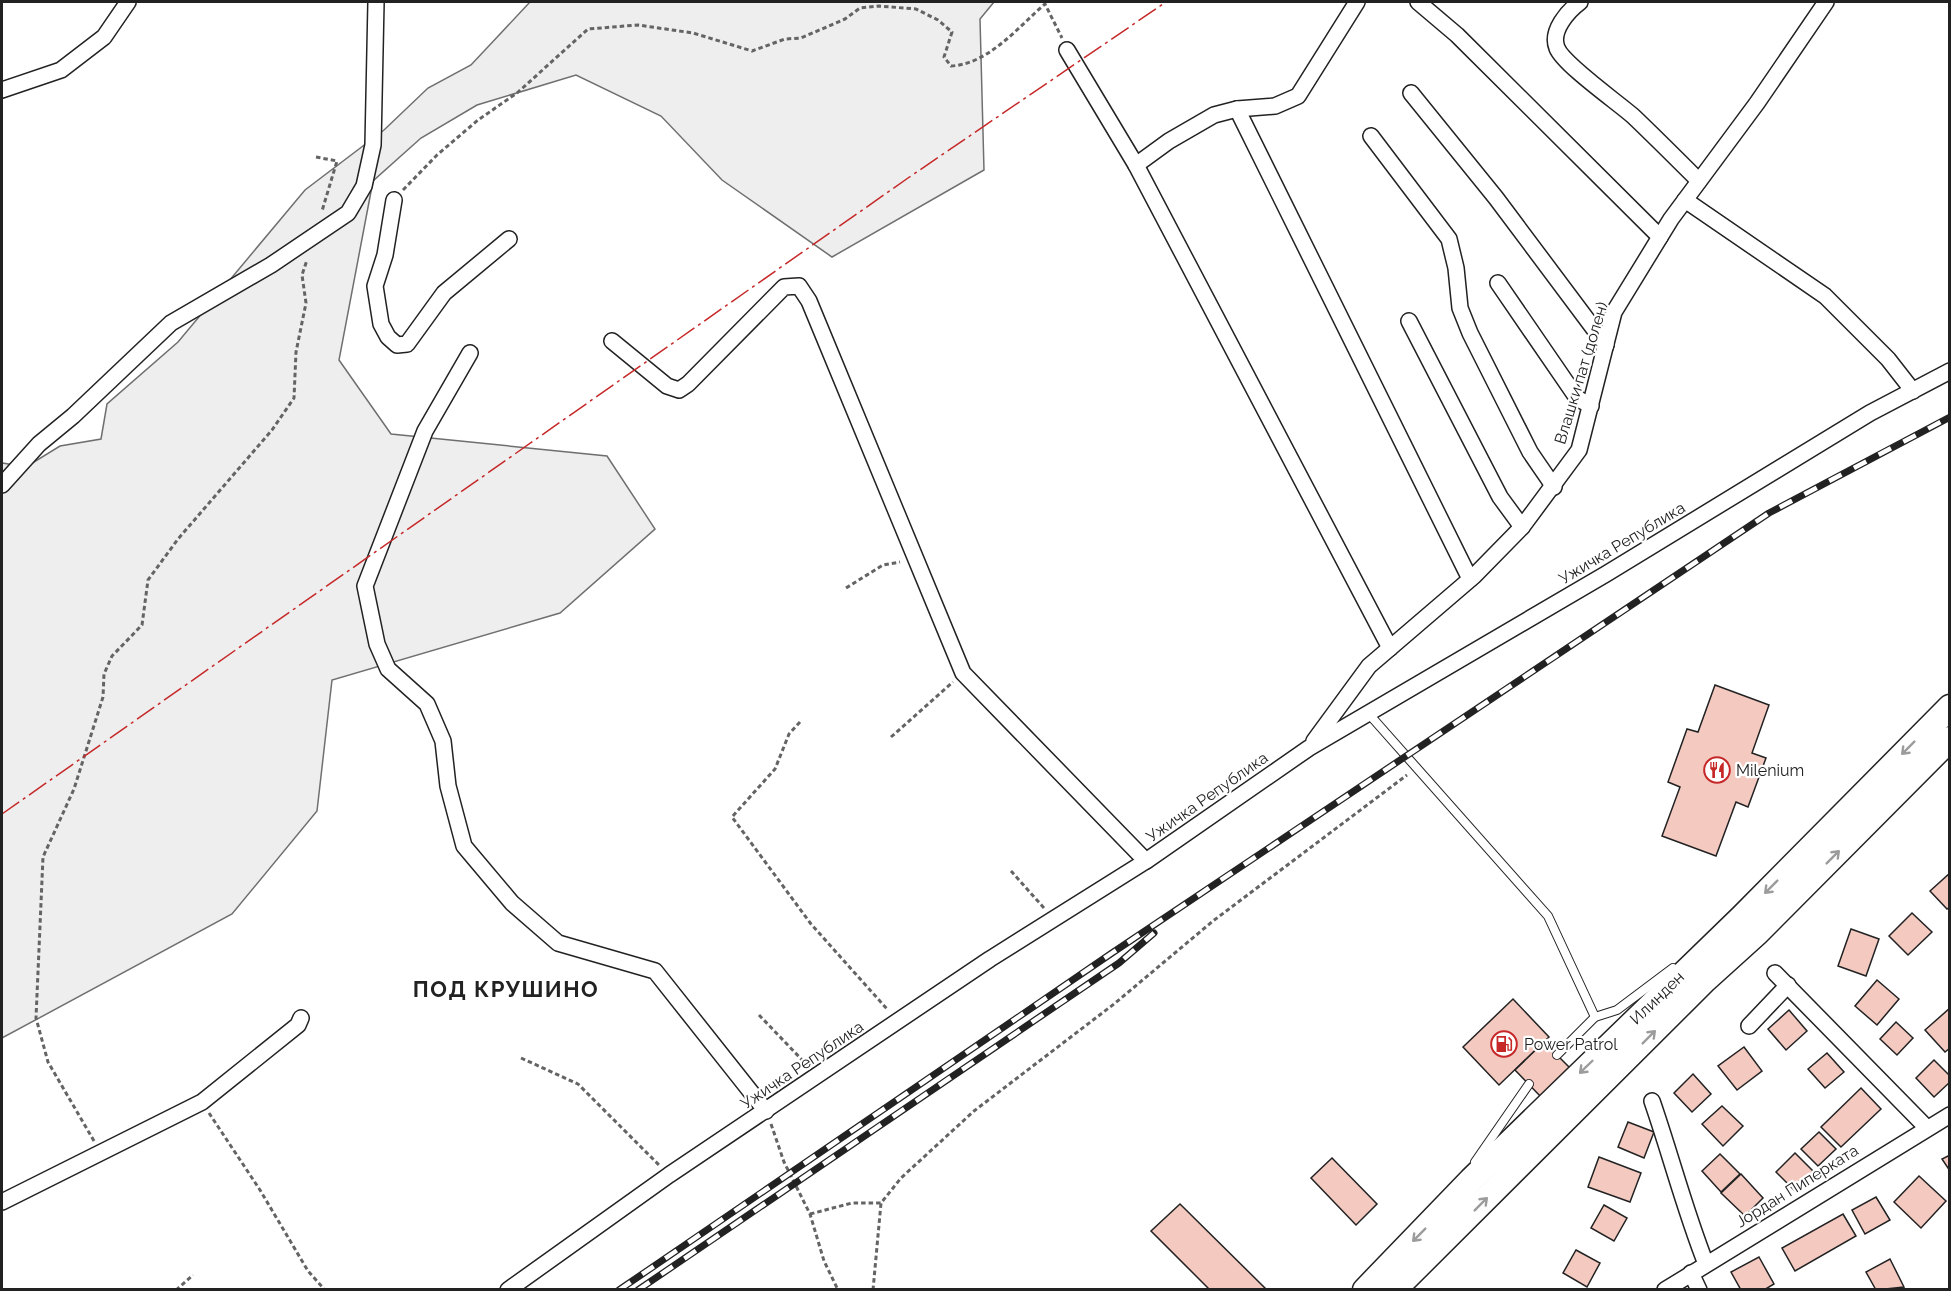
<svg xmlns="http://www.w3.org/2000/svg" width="1951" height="1291" font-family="Raleway,sans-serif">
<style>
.green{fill:#eee;stroke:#6f6f6f;stroke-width:1.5}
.building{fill:#f3c9c0;stroke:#222;stroke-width:1.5}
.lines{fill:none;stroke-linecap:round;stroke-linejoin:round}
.service-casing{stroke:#222;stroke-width:10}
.minor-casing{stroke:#222;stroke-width:18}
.primary-casing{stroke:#222;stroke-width:27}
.path{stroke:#646464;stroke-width:3;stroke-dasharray:4.5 3;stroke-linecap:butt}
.service{stroke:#fff;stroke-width:8}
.minor{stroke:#fff;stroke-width:15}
.primary{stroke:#fff;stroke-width:24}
.rail-casing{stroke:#222;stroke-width:7}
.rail{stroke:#fff;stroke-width:4.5;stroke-dasharray:14;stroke-linecap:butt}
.power{stroke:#c62828;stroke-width:1.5;stroke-dasharray:21 4.5 3 4.5;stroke-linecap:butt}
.oneway{stroke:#9c9c9c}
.labels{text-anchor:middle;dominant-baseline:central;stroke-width:4.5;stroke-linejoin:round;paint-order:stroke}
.street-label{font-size:16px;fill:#222;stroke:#fff}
.poi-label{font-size:16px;fill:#222;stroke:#fff;text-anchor:start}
.district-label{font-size:22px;font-weight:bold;letter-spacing:1.5px;fill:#222;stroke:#fff}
</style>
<rect width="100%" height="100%" fill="#fff"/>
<path class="green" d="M530,2H994L980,19L984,170L832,257L722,180L661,116L576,75L477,105L421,138L373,181L339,360L391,434L607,456L655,529L560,613L332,680L317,811L232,914L2,1038V463L26,467L60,446L101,439L107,404L178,342L305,190L384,130L428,88L471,65Z"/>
<g class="building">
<path d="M1715,685L1769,705L1752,753L1766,758L1748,807L1736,802L1716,856L1662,836L1680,787L1668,782L1687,729L1698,732Z"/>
<path d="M1950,873V907L1947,909L1930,891Z"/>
<path d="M1912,913L1932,932L1908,955L1889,936Z"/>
<path d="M1851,929L1879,939L1866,976L1838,966Z"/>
<path d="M1877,980L1899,999L1877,1025L1855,1006Z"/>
<path d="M1513,999L1549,1037L1499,1085L1463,1047Z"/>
<path d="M1950,1008V1048L1945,1052L1925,1030Z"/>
<path d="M1789,1010L1807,1031L1786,1050L1768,1029Z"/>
<path d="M1896,1022L1913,1038L1897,1055L1880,1039Z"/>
<path d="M1544,1042L1571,1069L1542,1098L1515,1070Z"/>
<path d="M1744,1047L1762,1071L1737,1090L1718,1066Z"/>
<path d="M1827,1053L1844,1072L1825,1088L1808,1069Z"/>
<path d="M1934,1060L1950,1076V1082L1934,1097L1916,1078Z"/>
<path d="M1693,1074L1711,1094L1692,1112L1674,1093Z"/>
<path d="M1861,1088L1881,1109L1841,1147L1821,1127Z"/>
<path d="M1722,1106L1743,1126L1723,1146L1702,1124Z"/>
<path d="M1628,1122L1654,1132L1644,1158L1618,1147Z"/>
<path d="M1819,1132L1836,1149L1818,1166L1801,1149Z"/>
<path d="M1795,1153L1814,1172L1795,1191L1776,1172Z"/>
<path d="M1720,1154L1740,1174L1721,1192L1702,1171Z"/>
<path d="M1950,1155V1171L1942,1159Z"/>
<path d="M1599,1157L1641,1173L1630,1202L1588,1187Z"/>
<path d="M1332,1158L1377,1204L1356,1225L1311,1178Z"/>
<path d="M1741,1174L1763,1198L1745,1216L1721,1193Z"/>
<path d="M1919,1176L1946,1201L1921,1228L1894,1202Z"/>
<path d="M1876,1197L1890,1220L1865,1234L1852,1210Z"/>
<path d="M1180,1204L1267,1290H1210L1151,1231Z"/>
<path d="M1604,1205L1627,1218L1614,1241L1591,1228Z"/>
<path d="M1843,1214L1856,1236L1795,1271L1782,1248Z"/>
<path d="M1576,1250L1600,1263L1587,1287L1563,1273Z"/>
<path d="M1759,1257L1774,1284L1764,1290H1741L1731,1272Z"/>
<path d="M1890,1259L1904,1287L1876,1290L1866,1272Z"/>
</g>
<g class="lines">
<g class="service-casing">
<g id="service">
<path d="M1368,713L1548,916L1595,1017"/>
<path d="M1557,1055L1595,1017L1617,1010L1673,968"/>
<path d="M1475,1162L1529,1084"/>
</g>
</g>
<g class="minor-casing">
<g id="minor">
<path d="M1418,2L1457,35L1660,237"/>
<path d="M1580,2C1568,11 1550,31 1557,48C1563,64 1617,102 1633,116C1655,137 1677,159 1699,181"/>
<path d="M1067,50L1136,165L1390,648"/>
<path d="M2,90L61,70L104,37L128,2"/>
<path d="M1411,93L1496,198L1606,345"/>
<path d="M1237,109L1470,579"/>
<path d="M1371,136L1449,239L1456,268L1460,308L1470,333L1530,452L1554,487"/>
<path d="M1136,165L1169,141L1214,115L1237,109L1275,106L1298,96L1357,2"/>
<path d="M394,200L385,255L375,286L381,324L388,337L397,345L407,344L444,293L509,239"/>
<path d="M1685,200L1825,296L1888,359L1913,391"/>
<path d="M1498,283L1577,398L1591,406"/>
<path d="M1409,321L1500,497L1522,527"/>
<path d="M612,341L667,386L679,390L688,384L784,287L799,286L809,301L963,673L1146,861"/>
<path d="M470,353L425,431L365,586L377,644L388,669L427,704L443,741L448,786L464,846L512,903L558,943L655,971L766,1111"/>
<path d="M2,485L39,444L73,416L171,323L271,265L348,213L364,186L373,145L376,2"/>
<path d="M1314,741L1369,666L1474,576L1522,527L1579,450L1614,312L1671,219L1757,103L1826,2"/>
<path d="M1775,973L1927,1128"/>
<path d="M1749,1026L1788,985"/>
<path d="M1652,1101C1671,1156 1685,1211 1706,1264"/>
<path d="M2,1202L202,1102L298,1025L301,1018"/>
<path d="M1691,1273L1699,1290"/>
<path d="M508,1290L669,1175L990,959L1146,861L1309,748L1606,574L1870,413L1950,371"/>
<path d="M1665,1290L1950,1115"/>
</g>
</g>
<g class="primary-casing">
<g id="primary">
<path d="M1365,1290L1471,1180L1742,917L1950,707"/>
<path d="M1394,1290L1705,980L1757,933L1950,739"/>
</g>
</g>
<g class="path">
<path d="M316,157L337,161L322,211"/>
<path d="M403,190L437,155L478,120L517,93L588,29L638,25L693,33L752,51L785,39L801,38L845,19L860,8L879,6L916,9L938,20L952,32L944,57L951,66C989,64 1018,27 1045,4L1062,38"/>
<path d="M846,588L883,565L900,562"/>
<path d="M800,722L789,734L775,769L732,817L811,924L887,1009"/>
<path d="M891,737L953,682"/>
<path d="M1011,871L1044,908"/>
<path d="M759,1015L806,1064"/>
<path d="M521,1058L578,1084L659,1165"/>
<path d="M209,1113L260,1190L308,1271L325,1290"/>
<path d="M771,1124L784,1162L810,1214L824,1261L838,1290"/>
<path d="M94,1141L48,1062L36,1018L43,857L74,789L103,697L104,674L112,656L142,625L148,580L178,539L272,430L294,398L296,352L306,303L302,275L307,260"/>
<path d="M810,1214L852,1203H881"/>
<path d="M176,1290L193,1275"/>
<path d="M873,1290L881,1203L901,1178L974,1111L1114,1004L1213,921L1407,775"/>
</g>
<use href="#service" class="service"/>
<use href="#minor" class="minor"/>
<use href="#primary" class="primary"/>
<g class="rail-casing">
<g id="rail">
<path d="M619,1290L1112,953L1769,513L1950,417"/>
<path d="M638,1290L1119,963L1154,933"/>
</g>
</g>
<use href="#rail" class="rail"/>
<path class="power" d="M2,814L908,178L1166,2"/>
</g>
<defs><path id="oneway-shaft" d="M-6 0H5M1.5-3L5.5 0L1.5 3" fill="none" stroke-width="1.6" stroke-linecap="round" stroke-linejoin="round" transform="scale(1.5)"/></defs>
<g class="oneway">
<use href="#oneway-shaft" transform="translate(1908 748) rotate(135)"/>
<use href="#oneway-shaft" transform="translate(1833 857) rotate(-45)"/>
<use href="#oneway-shaft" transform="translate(1771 887) rotate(135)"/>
<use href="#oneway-shaft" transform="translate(1649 1037) rotate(-45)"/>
<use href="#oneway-shaft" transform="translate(1586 1067) rotate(136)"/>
<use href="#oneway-shaft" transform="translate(1481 1204) rotate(-45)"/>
<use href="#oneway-shaft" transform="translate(1419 1235) rotate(135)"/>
</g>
<defs>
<g id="restaurant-ring" transform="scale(1.35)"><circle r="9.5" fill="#fff" stroke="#c62828" stroke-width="1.5"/><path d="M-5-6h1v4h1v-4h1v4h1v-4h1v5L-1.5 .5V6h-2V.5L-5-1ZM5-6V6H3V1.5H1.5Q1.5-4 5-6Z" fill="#c62828"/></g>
<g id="fuel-ring" transform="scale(1.35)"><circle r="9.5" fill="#fff" stroke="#c62828" stroke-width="1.5"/><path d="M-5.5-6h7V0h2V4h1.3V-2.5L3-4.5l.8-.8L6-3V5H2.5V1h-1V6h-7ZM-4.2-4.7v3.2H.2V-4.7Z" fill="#c62828"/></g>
</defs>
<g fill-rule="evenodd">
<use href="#restaurant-ring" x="1717" y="770"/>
<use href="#fuel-ring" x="1504" y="1044"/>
</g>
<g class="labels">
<g class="street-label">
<text transform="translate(1581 373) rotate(-73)">Влашки пат (долен)</text>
<text transform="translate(1622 543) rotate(-31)">Ужичка Република</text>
<text transform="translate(1207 797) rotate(-35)">Ужичка Република</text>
<text transform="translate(1657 998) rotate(-44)">Илинден</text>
<text transform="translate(802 1065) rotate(-34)">Ужичка Република</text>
<text transform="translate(1797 1186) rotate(-32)">Јордан Пиперката</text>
</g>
<g class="poi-label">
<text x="1736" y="770">Milenium</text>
<text x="1524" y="1044">Power Patrol</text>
</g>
<g class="district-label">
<text x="506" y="989">ПОД КРУШИНО</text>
</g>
</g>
<rect width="1951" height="1291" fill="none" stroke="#222222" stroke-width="6"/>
</svg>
